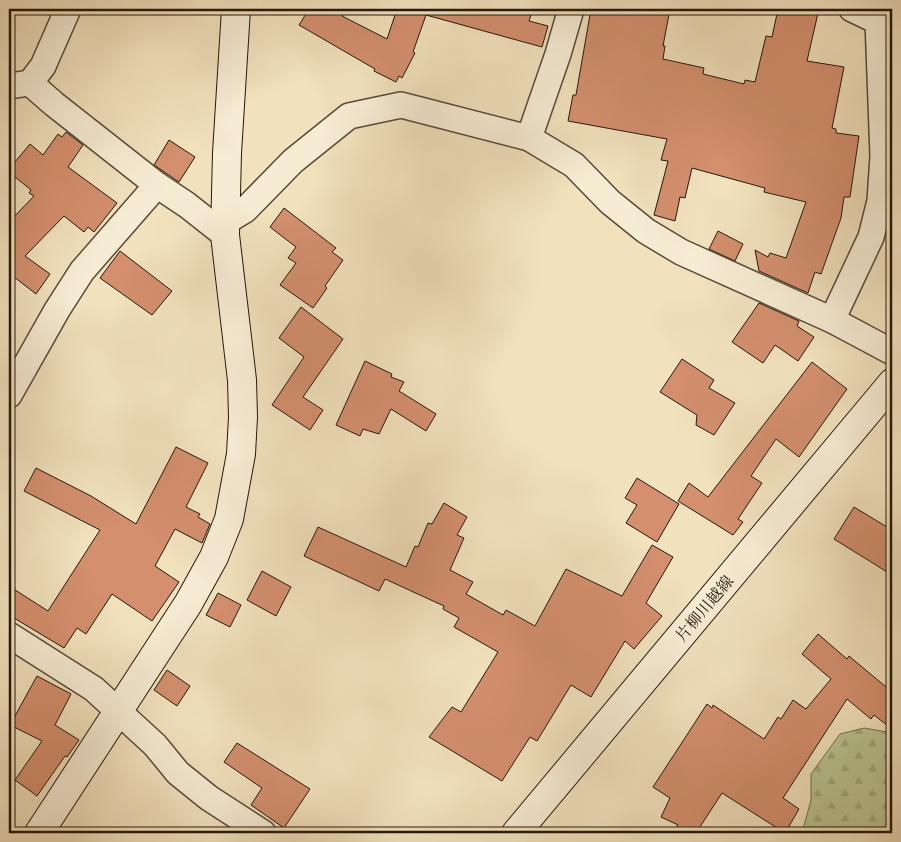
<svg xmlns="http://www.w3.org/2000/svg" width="901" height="842" font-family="'Gentium Book Plus','Noto Serif JP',serif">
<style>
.forest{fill:url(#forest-firs);stroke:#6f6e4e}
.building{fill:#d38f6e;stroke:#24180b}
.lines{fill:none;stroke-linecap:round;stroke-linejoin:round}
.street-casing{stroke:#574a38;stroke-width:28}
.secondary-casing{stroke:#24180b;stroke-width:30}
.street{stroke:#f6ecd4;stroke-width:25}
.secondary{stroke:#f6ecd4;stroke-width:28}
.labels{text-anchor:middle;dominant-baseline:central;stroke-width:4;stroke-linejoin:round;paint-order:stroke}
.street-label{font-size:16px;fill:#24180b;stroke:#f6ecd4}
</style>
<defs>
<pattern id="forest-firs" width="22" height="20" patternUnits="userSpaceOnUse" patternTransform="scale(1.25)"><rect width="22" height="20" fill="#bac391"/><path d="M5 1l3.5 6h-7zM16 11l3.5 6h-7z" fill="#a0a77c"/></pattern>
</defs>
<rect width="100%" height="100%" fill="#f1e1bd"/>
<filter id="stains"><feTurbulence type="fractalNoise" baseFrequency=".004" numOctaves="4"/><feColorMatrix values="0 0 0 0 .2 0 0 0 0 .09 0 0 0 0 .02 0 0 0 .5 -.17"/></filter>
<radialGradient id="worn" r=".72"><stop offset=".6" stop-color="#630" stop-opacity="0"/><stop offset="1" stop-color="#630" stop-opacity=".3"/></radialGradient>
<path class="forest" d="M864,728L892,733V833H802L811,800V774L840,734Z"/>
<g class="building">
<path d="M309,9H346L342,16L387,39L397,9H533L529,21L548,26L542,47L426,15L413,52L415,53L402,78L399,76L396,82L374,71L375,69L299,25Z"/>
<path d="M591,9H670L663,46H665L663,59L704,68L703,74L744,84L745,80L755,82L766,36L772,37L778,9H799L818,13L807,61L844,67L832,128L836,129V133L859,136L850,197H844L841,218L821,274L815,272L808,293L759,271L755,250L768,257L770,253L786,258L806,202L764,192L765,188L692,168L685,198L680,197L675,221L654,215L668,161L661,160L667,139L568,121L573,95H576Z"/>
<path d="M66,132L83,145L68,167L117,203L94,232L88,227L84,232L64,216L25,256L50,274L36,294L9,273V222L34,196L29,193L31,190L9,172V169L30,144L43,155L58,134L62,137Z"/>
<path d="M169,140L195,157L179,182L154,165Z"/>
<path d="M284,208L336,248L332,252L343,260L325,286L327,288L313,308L280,285L296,263L288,258L296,247L270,227Z"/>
<path d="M718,231L743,244L735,261L709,249Z"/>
<path d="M120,251L172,291L152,315L100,278Z"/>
<path d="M759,303L799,321L797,326L814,337L798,361L775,345L763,363L732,342Z"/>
<path d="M301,307L343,339L303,397L323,410L310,430L272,405L304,357L279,338Z"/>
<path d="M682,359L714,380L709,388L735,403L714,435L696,425L697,415L660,392Z"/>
<path d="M365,361L392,374L391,377L404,382L399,391L436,414L426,431L391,409L379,434L363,429L360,436L336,425Z"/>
<path d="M812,362L847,389L799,457L776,439L751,476L762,483L738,519L743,522L733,535L678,501L689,483L708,497Z"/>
<path d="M176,447L208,463L186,507L200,514L198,517L210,524L202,543L175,529L155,566L179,582L152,621L112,594L86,634L77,628L64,648L9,615V586L48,611L100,530L24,491L36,468L91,496L136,524Z"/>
<path d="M637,478L679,504L657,542L626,523L637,505L625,498Z"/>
<path d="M444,503L467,517L457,535L464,538L450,570L473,582L466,594L503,615L506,610L535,626L566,569L622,596L652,545L673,557L646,603L662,616L634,649L625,641L591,697L571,685L537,741L530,737L502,781L429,737L452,707L461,712L498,652L454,627L459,618L443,609L444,606L385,579L379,591L304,556L318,527L406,567L415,546L418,547L428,523L432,524Z"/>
<path d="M854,507L892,530V575L834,539Z"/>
<path d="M262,571L291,587L276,616L247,600Z"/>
<path d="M218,593L241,605L230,627L206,615Z"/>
<path d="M818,634L847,659L849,656L892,692V729L874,715L871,719L847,699L783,798L799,809L785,833L722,793L696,833H673L678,825L661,817L670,798L653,787L707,704L712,708L713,705L764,739L778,717L781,719L793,700L806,709L831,679L802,654Z"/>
<path d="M167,670L190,686L177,706L154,690Z"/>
<path d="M37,676L71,694L55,725L79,740L67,757L65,756L37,796L15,780L42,741L10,725Z"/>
<path d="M237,743L310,789L284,828L251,805L262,788L224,762Z"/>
</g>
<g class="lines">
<g class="street-casing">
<g id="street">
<path d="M852,9L892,28"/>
<path d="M30,83L54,104L157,185"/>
<path d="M9,86L30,83L43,66L68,9"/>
<path d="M529,138L558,54L571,9"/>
<path d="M225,222L245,210L293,161L349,116L401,105L529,138L574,165L610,202L646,231L681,252L832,320L892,352"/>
<path d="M832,320L871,237L880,201L883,156L878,21"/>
<path d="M9,395L57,310L82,271L157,185L187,205L225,235"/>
<path d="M9,635L94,689L155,745L178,773L209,798L263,833"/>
</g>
</g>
<g class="secondary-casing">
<g id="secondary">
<path d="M39,833L188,604L214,557L229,519L241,454L243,417L242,380L225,235L227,153L236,9"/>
<path d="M516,833L892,383"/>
</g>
</g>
<use href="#street" class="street"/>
<use href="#secondary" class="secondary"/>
</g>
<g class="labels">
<g class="street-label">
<text transform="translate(704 608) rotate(-50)">片柳川越線</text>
</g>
</g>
<rect width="901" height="842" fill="none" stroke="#f1e1bd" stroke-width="30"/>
<rect x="10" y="10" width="881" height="822" fill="none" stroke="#24180b" stroke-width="2.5"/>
<rect x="15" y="15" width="871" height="812" fill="none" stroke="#24180b"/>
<rect width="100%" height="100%" filter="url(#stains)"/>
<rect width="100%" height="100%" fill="url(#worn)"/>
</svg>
